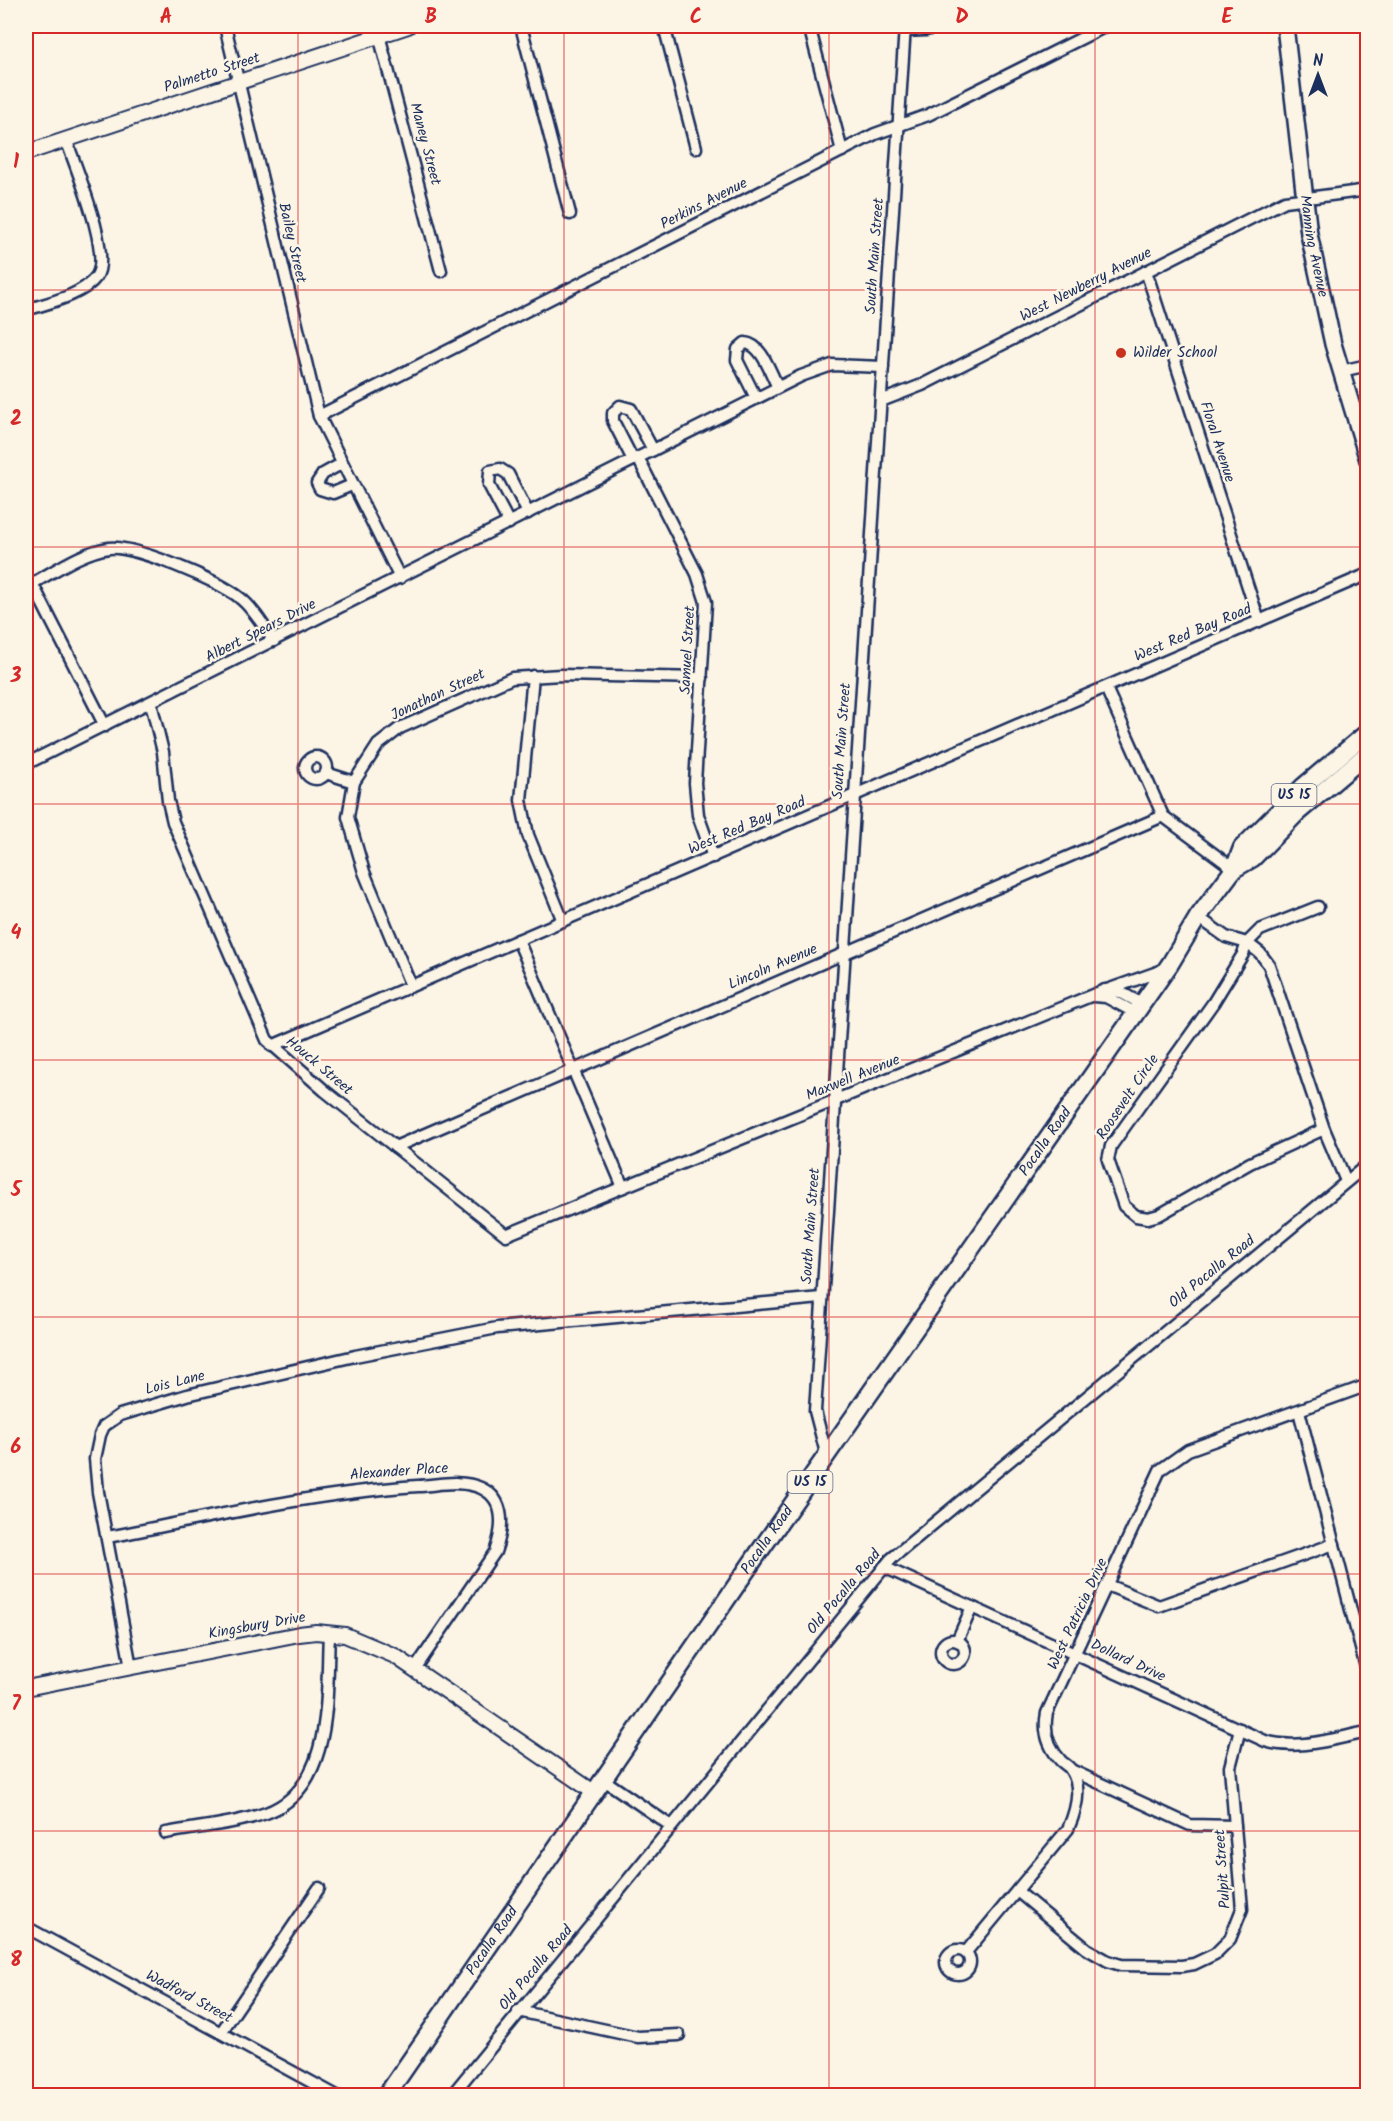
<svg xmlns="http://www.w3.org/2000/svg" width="1393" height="2121" font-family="Kalam,sans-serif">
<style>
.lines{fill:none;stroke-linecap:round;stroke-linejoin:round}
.minor-casing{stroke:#1b2f5e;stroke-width:15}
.tertiary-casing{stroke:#1b2f5e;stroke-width:18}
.secondary-casing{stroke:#1b2f5e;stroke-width:20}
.primary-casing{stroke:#1b2f5e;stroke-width:21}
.minor{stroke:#fcf5e5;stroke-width:10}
.tertiary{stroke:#fcf5e5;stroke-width:14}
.secondary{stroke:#fcf5e5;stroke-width:15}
.primary{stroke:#fcf5e5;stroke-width:16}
.grid{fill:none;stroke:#d62828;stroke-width:1.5;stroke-opacity:0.55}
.poi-dot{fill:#c8321e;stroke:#fcf5e5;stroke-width:2}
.labels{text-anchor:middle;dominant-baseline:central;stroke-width:5;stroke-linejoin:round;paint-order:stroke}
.shield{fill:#fcf5e5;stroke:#5e6a86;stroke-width:1.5}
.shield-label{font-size:14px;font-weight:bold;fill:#1b2f5e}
.street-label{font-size:15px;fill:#1b2f5e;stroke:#fcf5e5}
.poi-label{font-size:15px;fill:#1b2f5e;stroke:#fcf5e5;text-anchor:start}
.neatline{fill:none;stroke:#d62828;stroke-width:2}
.grid-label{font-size:20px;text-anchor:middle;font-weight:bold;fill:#d62828}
</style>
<rect width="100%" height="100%" fill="#fcf5e5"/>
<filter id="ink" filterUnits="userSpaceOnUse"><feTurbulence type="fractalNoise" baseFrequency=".0167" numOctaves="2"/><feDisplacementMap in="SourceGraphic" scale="12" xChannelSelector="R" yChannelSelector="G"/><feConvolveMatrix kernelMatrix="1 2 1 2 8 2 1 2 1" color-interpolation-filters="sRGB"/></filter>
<g filter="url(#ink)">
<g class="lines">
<g class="minor-casing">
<g id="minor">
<path d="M225,26L319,416L400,578"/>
<path d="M521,26L570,214"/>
<path d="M664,26L696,148"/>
<path d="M809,26L842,151"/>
<path d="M904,31L926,30L941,26"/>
<path d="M379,35L441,271"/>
<path d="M1146,271L1259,621"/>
<path d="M26,310C47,303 82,296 96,277C113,255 75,166 66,139"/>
<path d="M1341,371L1368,365"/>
<path d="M756,398L737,360L738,349L745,343C763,345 770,373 778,387"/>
<path d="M881,401L922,385L1285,201L1368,190"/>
<path d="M319,416L875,134L928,115L1106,26"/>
<path d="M638,458L697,574L706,602L695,783L698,815L713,857"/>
<path d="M633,460L613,421V413L620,406L631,409L653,450"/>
<path d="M341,464L323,474L317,483L320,489L333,493L352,485"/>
<path d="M509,523L489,485L490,471L500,469L508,474L528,513"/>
<path d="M32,583L105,726"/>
<path d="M26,587C51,574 80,552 109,548C134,545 220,581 240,598C254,609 264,627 274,641"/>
<path d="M533,676L521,800L528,835L563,921"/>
<path d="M1106,688L1163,816L1234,869"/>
<path d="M151,703L163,752L168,801L173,822L267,1040L325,1091L506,1235L1105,990L1120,992L1142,1004"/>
<circle cx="316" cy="768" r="11"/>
<path d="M26,764L801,376L832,365L883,367"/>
<path d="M326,773L354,782"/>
<path d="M1198,917L1226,937L1247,943L1260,930L1318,907"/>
<path d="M518,940L623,1187"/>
<path d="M411,986L364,872L348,817L354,782L378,745L400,728L512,678L561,675L702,678"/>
<path d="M1107,990L1166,969"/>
<path d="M1093,996L1106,997L1136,1013"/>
<path d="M272,1046L1368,574"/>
<path d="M1324,1129L1250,1163L1159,1215L1148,1218L1136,1216L1124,1206L1108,1160L1111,1146L1213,1003L1243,954L1247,943L1260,953L1269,965L1324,1129L1346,1181"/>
<path d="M395,1147L1163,816"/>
<path d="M1299,1411L1368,1675"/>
<path d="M827,1457L815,1411L905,26"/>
<path d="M108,1537C211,1517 313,1493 418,1486C438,1485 461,1479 481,1488C507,1500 503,1530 495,1552L415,1669"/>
<path d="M884,1567L1265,1741C1298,1751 1335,1738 1368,1732"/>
<path d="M1107,1585L1159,1606L1334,1544"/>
<circle cx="953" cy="1652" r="12"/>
<path d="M957,1641L972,1607"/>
<path d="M131,1667L98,1492L95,1459L100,1435L104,1426L120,1415L187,1395L355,1356L497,1328L821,1298"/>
<path d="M1071,1770L1190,1825L1235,1826"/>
<path d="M604,1780L671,1826"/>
<path d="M166,1833C198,1827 235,1824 266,1813C335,1788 326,1691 329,1633"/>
<path d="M1017,1891L1087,1949L1108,1961L1121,1965L1182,1966L1194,1964L1215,1954L1230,1939L1242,1909L1230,1767L1240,1729"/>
<path d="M26,1927L337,2096"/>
<circle cx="958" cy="1962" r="12"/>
<path d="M966,1952L1068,1829C1076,1811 1083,1788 1071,1770C1069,1766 1064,1764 1061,1761C1048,1747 1043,1732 1047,1713L1160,1470L1188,1450L1368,1385"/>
<path d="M518,2011L638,2037L679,2035"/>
<path d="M222,2031L319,1888"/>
<path d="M451,2096L891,1559L1368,1164"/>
</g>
</g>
<g class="tertiary-casing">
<g id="tertiary">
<path d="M26,153L408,26"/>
<path d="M26,1688L299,1634L316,1632L345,1635L395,1656L595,1793"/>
</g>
</g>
<g class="secondary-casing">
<g id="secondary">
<path id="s1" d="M1285,26L1309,234L1333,344L1368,460"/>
</g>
</g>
<g class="primary-casing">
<g id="primary">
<path d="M1234,869L1253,858L1297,813L1368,753"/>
<path id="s2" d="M386,2096L757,1555L1170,964L1198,917L1234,869L1242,848L1304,786L1368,732"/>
</g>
</g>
<use href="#minor" class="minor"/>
<use href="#tertiary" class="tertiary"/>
<use href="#secondary" class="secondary"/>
<use href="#primary" class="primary"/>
</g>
</g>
<path class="grid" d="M298,26V2096M564,26V2096M829,26V2096M1095,26V2096M26,290H1368M26,547H1368M26,804H1368M26,1060H1368M26,1317H1368M26,1574H1368M26,1831H1368"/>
<circle class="poi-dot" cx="1121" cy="353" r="6"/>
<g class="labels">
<g class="shield">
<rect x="1271.5" y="784" width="45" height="22" rx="4.5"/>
<rect x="787.5" y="1471" width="45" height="22" rx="4.5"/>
</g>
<g class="shield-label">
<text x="1294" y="795">US 15</text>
<text x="810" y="1482">US 15</text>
</g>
<g class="street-label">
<text transform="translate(212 73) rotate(-18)">Palmetto Street</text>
<text transform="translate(425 144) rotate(75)">Maney Street</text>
<text transform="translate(704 204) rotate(-27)">Perkins Avenue</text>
<text transform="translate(292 243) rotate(77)">Bailey Street</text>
<text stroke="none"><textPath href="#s1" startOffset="222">Manning Avenue</textPath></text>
<text transform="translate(875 256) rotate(-86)">South Main Street</text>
<text transform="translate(1086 285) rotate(-27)">West Newberry Avenue</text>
<text transform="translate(1217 442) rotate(72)">Floral Avenue</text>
<text transform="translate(261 631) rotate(-27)">Albert Spears Drive</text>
<text transform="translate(1193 633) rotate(-23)">West Red Bay Road</text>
<text transform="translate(688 650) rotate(-87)">Samuel Street</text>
<text transform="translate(438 695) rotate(-25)">Jonathan Street</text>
<text transform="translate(842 741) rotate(-86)">South Main Street</text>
<text transform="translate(747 826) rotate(-23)">West Red Bay Road</text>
<text transform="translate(773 967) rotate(-23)">Lincoln Avenue</text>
<text transform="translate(319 1066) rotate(40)">Houck Street</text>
<text transform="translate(853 1078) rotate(-22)">Maxwell Avenue</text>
<text transform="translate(1128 1097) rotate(-56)">Roosevelt Circle</text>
<text stroke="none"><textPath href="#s2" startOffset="1160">Pocalla Road</textPath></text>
<text transform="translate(811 1226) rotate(-86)">South Main Street</text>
<text transform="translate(1212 1272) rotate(-39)">Old Pocalla Road</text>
<text transform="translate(175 1383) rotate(-14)">Lois Lane</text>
<text transform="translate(399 1472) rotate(-4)">Alexander Place</text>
<text stroke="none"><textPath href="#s2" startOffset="674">Pocalla Road</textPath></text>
<text transform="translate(844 1592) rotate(-50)">Old Pocalla Road</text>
<text transform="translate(1078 1614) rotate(-65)">West Patricia Drive</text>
<text transform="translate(257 1626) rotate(-10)">Kingsbury Drive</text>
<text transform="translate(1128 1661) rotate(25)">Dollard Drive</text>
<text transform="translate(1223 1869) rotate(-94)">Pulpit Street</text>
<text stroke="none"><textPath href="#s2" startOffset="188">Pocalla Road</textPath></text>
<text transform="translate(536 1968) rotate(-50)">Old Pocalla Road</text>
<text transform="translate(189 1997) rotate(28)">Wadford Street</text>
</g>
<g class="poi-label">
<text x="1133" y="353">Wilder School</text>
</g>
</g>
<rect width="1393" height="2121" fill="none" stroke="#fcf5e5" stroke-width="66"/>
<g transform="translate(1318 75)" stroke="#fcf5e5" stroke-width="4.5" paint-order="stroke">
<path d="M0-4.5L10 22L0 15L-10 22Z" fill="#1b2f5e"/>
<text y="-9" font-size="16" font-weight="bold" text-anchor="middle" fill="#1b2f5e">N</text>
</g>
<rect x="33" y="33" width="1327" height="2055" class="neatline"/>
<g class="grid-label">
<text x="166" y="23">A</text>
<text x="431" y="23">B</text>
<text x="696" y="23">C</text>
<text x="962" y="23">D</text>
<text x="1227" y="23">E</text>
<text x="16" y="168">1</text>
<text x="16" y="425">2</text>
<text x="16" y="682">3</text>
<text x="16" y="939">4</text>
<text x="16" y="1196">5</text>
<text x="16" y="1453">6</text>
<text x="16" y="1710">7</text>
<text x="16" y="1966">8</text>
</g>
</svg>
